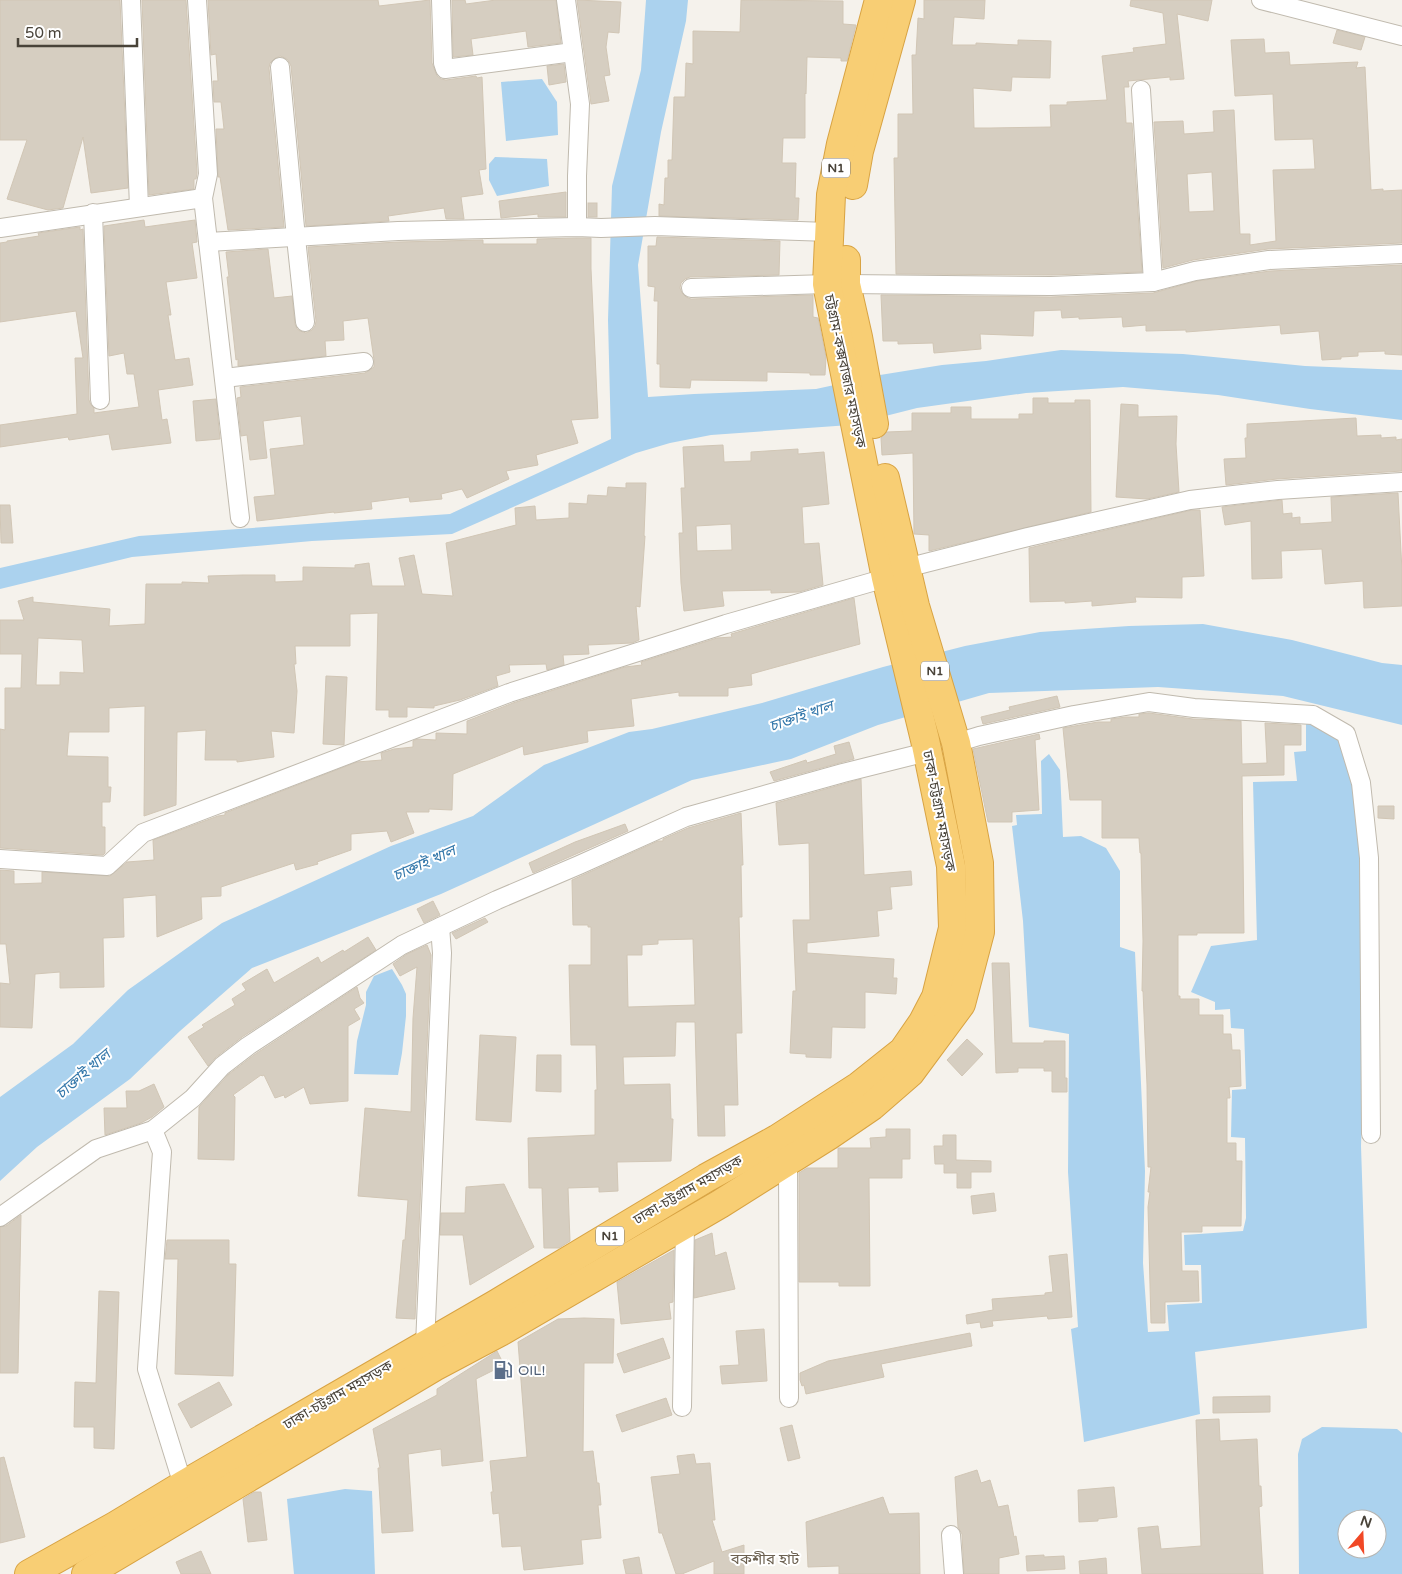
<svg xmlns="http://www.w3.org/2000/svg" width="1402" height="1574" font-family="'Varela Round','Noto Sans Bengali',sans-serif">
<style>
.water{fill:#abd2ee;fill-rule:evenodd}
.building{fill:#d6cec1;stroke:#d1c6b5;fill-rule:evenodd}
.lines{fill:none;stroke-linecap:round;stroke-linejoin:round}
.street-casing{stroke:#c0baae;stroke-width:20}
.highway-casing{stroke:#d8a343;stroke-width:30}
.street{stroke:#fff;stroke-width:18}
.highway{stroke:#f8ce74;stroke-width:28}
.labels{text-anchor:middle;dominant-baseline:central;stroke-width:4;stroke-linejoin:round;paint-order:stroke}
.shield{fill:#fff;stroke:#807b74;stroke-width:1}
.shield-label{font-size:12px;font-weight:bold;fill:#494339}
.street-label{font-size:14px;fill:#494339;stroke:#fff}
.service-label{font-size:14px;fill:#4e5e75;stroke:#fff;text-anchor:start}
.water-label{font-size:15px;font-style:italic;fill:#37a;stroke:#fff}
.neighbourhood-label{font-size:15px;fill:#6c6151;stroke:#fff}
</style>
<rect width="100%" height="100%" fill="#f5f2ec"/>
<g class="water">
<path d="M646,0H688L686,21L661,132L638,265L648,397L694,394L816,389L880,375L942,365L986,361L1061,350L1183,354L1305,366L1402,370V420L1310,409L1218,395L1123,387L1026,393L917,408L850,425L711,435L670,443L636,453L452,534L312,541L132,557L0,589V568L139,536L450,514L611,439L608,320L612,186L641,70Z"/>
<path d="M542,79L557,102L558,135L506,141L501,82Z"/>
<path d="M495,157L547,159L549,186L497,196L489,180V164Z"/>
<path d="M1203,624L1292,640L1382,663L1402,665V725L1283,696L1158,687L989,693L878,725L791,759L692,780L441,894L252,968L180,1031L130,1079L37,1147L0,1181V1097L73,1044L128,990L222,923L391,846L473,816L544,765L629,732L652,729L762,703L883,667L965,646L1040,632L1129,626Z"/>
<path d="M1306,719L1339,736L1354,785L1363,847L1364,1029L1361,1146L1367,1328L1195,1352L1200,1414L1084,1442L1071,1329L1078,1327L1068,1172L1069,1034L1029,1027L1023,921L1012,826L1017,825L1016,815L1042,814L1041,761L1049,754L1060,770L1063,837L1081,836L1106,848L1120,871V947L1135,952L1145,1171L1143,1263L1148,1332L1169,1331L1167,1305L1202,1303L1201,1265H1185L1184,1235L1243,1231L1246,1218L1245,1138L1231,1137L1232,1090L1246,1089L1244,1029L1231,1028L1230,1009L1215,1010V1002L1191,992L1211,946L1257,940L1253,782L1297,781L1294,752L1306,751Z"/>
<path d="M392,969L402,985L406,994V1016L402,1053L398,1075L354,1074L357,1041L366,1005V992L374,976Z"/>
<path d="M1322,1427L1397,1429L1402,1433V1574H1299L1298,1454L1302,1439ZM1347,1519H1377V1549H1347Z"/>
<path d="M345,1489L372,1491L375,1574H294L287,1499Z"/>
</g>
<g class="building">
<path d="M0,0H120L128,188L91,193L83,137L63,208L48,210L7,199L27,140H0Z"/>
<path d="M142,0H186L197,173L196,179H194V189L149,195Z"/>
<path d="M208,0H378L379,6L430,0L432,63L437,76L441,79L446,80L476,76L477,78L482,77L486,169L479,170L483,194L461,197L464,219H446L444,208L388,216L389,221L306,226L291,66L288,60L285,58L280,56L274,59L270,63L269,68L284,227L228,230L220,177H218L216,129H224L221,102H214L213,81H218L216,54L211,55Z"/>
<path d="M452,0H465L466,4L496,0H556L561,43L528,47L526,31L471,39L473,55L453,57Z"/>
<path d="M577,0L621,2L619,33L608,32L606,47L610,75L604,76L609,101L591,104Z"/>
<path d="M741,0L843,1V24L856,25L847,61H841V58L807,57L806,94L805,93V138H783L782,163H796L795,198H799L798,220L659,216V204L664,205L665,178H668V160H672L674,97H685L686,63L693,64V31L740,32Z"/>
<path d="M924,0H985L984,19L954,17L952,45H976V43L1018,45V40L1051,41L1050,78L1012,77L1011,91L973,88L974,128H990L1051,127L1050,105H1067V102L1107,100L1102,56L1134,52L1133,48L1166,44L1163,13L1130,6L1131,0H1212L1208,21L1177,14L1184,79L1170,80V77L1128,81L1129,87H1124L1126,123H1132L1142,272L1051,275L896,274L894,158H898V114H913L912,55H916L918,18L924,19Z"/>
<path d="M1337,30L1365,37L1361,50L1333,43Z"/>
<path d="M1264,39L1265,53L1289,52L1290,65L1358,62L1356,68L1365,67L1371,190L1383,189V191L1402,190V243L1268,249L1193,260L1163,268L1154,122L1183,121L1184,134L1214,132L1213,111L1234,110L1240,234H1250V245L1276,241L1273,170L1315,169L1313,139L1275,140L1273,94L1235,96L1231,40ZM1212,172L1214,211L1189,212L1187,174Z"/>
<path d="M564,64L566,82L549,85L547,66Z"/>
<path d="M566,192V217H538V214L501,218L499,201Z"/>
<rect x="588" y="203" width="9" height="14"/>
<path d="M144,220L145,227L195,220L197,242L192,243L197,278L166,282L171,315H168L175,360L189,358L193,385L158,390L162,420L167,419L171,443L112,450L109,434L69,440L68,437L0,447V425L77,414L75,358H83L76,311L0,322V243L7,242V241L39,236L38,233L80,227V230L83,229L89,400L91,405L94,408V413L139,407L134,374H127L124,353L109,356L104,226Z"/>
<path d="M657,237L780,241L779,275L690,277L685,279L681,283L680,288L682,293L686,297L691,299L813,295V317L818,318L826,357L825,375H810V373L767,372V381L691,380L690,388L660,387V364H657L658,301H654L655,287L648,286V246H656Z"/>
<path d="M577,238H591V269L598,418L571,420L578,443L536,455L538,465L506,471L509,479L467,498L462,489L441,494L442,499L410,502L409,497L371,502L372,509L334,513V512L257,521L254,497L275,495L270,449L304,445L301,416L263,421L267,458L250,460L247,435L241,436L237,398L241,397L240,387L365,373L374,367V360L368,318L343,321L344,340L325,341L326,356L238,366V359L236,360L227,277H229L226,252L268,249L274,298L292,296L295,324L297,329L300,331L306,333L312,330L315,326L316,321L308,247L398,242L483,240V244H537V239Z"/>
<path d="M1402,265V355L1385,354V351L1358,352V356L1341,357V359L1322,360L1319,331L1281,334L1280,325L1186,332V330L1146,331V325L1123,327L1122,317L1079,319V317L1062,318L1061,310L1034,311L1033,336L980,334L981,349L934,353L933,343L898,344V341H883L881,295L1051,297L1153,293L1197,281L1270,271Z"/>
<path d="M1033,398H1048V403H1075V400H1090L1091,512L929,551V535L914,534L913,453L882,455L881,438L887,432L912,431V413H951V407H971V419H1019V414H1033Z"/>
<path d="M216,399L220,439L196,441L193,401Z"/>
<path d="M1121,404L1138,405V417L1177,416L1176,444L1179,492L1147,499L1116,497Z"/>
<path d="M1356,418L1357,436L1381,435V438L1396,437V440L1402,439V471L1277,479L1226,485L1224,459L1246,458L1245,438H1247V424Z"/>
<path d="M723,445L724,462L751,461V452L798,449V454L824,452L829,504L802,507L804,544L819,543L823,585L799,592L771,593V590L722,591L724,606L684,611L681,583L679,533H683L681,488H685L683,447ZM731,524L732,550L697,551L696,526Z"/>
<path d="M626,483H646L644,536H645L640,607L636,606L639,640L632,643L588,645L589,654L563,655L564,665L547,670L546,664L509,665L510,672L496,676L498,686L460,700L434,706V708L407,707V717H389V710H376L378,613L350,614V646H295L296,664H294L297,691L294,733L271,731L274,757L237,762V760H205L206,730L177,732L176,805L144,816L145,706L109,708V732H69L67,756L108,757V787H111L110,802H102V827H105V853L103,855L0,848V729L5,730V688H21L22,654H0V620H24L18,601L33,597V602L110,609L109,626L145,624L146,584H182V582L209,583L208,576L243,575H275V582L303,581V567L355,568V565L369,563L372,586H405L399,558L414,555L422,594L453,596L446,543L516,525L515,508L535,506L536,520L569,518V503L587,504L588,495L607,496L608,487L626,488ZM38,638L82,640L84,673L60,672V685H36Z"/>
<path d="M1398,493L1402,571V606L1364,608L1363,581L1325,584L1322,549L1281,551L1282,578L1252,579L1251,521L1225,525L1222,507L1282,500L1283,514L1292,513V518L1300,517V524L1332,522L1331,497Z"/>
<path d="M0,505H10L13,543H1Z"/>
<path d="M1192,510H1200L1204,576L1182,577V598L1135,597L1136,602L1092,606V601L1065,603V601L1030,602L1029,548Z"/>
<path d="M854,598L860,644L751,674L752,685L728,688V696H679V692L631,699L634,726L587,731L588,742L524,755L523,746L453,774L452,810L429,809V812H406L414,833L391,842L387,831L351,834V850L317,862L318,864L296,870L294,863L221,887V896L201,897L202,919L157,937L156,895L123,898L124,937L103,938L104,987L60,988V972L35,974L32,1028L0,1027V983L10,984L6,944H0V870L14,871V884L42,883V872L110,876L127,862L154,860L153,840L218,816L225,815V813L357,762L382,760L381,753L394,749L413,747V741L417,739L436,740V733L467,734V721L513,703L625,667L642,665L641,662L717,638L732,637L731,634Z"/>
<path d="M326,676L347,677L344,745L323,744Z"/>
<path d="M1057,696L1060,707L983,724L981,717L1010,710L1009,707Z"/>
<path d="M1149,713L1193,719L1241,721L1242,764L1267,763L1265,723L1301,725V745H1284V775L1242,776L1244,933H1197V935H1178V996H1180V999H1199V1015H1223V1034H1231L1232,1050H1240L1241,1086L1229,1087L1230,1098H1227V1143H1236V1161H1242L1241,1226H1202V1232H1181L1182,1271H1198L1199,1301L1165,1302V1323H1151L1148,1207L1150,1192H1148L1151,1167H1148L1147,1085L1143,991H1142L1143,941L1141,853H1140L1139,838H1102V800H1070L1063,728L1098,722H1111V719L1126,717H1139V714Z"/>
<path d="M1039,734L1040,739L1035,740L1039,810L1012,812V822H988L973,749Z"/>
<path d="M849,742L854,759L774,781L770,772L806,760L807,763L836,754L834,746Z"/>
<path d="M861,779L864,875L911,871L912,885L890,887L892,909L877,911L879,936L807,943V953L894,959L893,978H897L896,994L865,992V1028L832,1027L831,1058L806,1057V1054L790,1053L793,991H796L793,920H810L809,843L779,845L776,803Z"/>
<path d="M1378,806H1394V819L1378,818Z"/>
<path d="M741,813L743,865H741L742,917H739L742,1033H736L738,1105H724L725,1136H698L695,1022H676L675,1056L623,1057L624,1085L670,1084L671,1119H673L671,1161L617,1162L618,1191L599,1192V1187L568,1188L570,1241L559,1248H544L542,1188H529L528,1138L595,1135V1090H597L596,1045H571L569,965H591V927H588V925H573L572,880L658,841H663V839L688,828ZM693,939L695,1005L628,1007L627,955H642V945L658,944V940Z"/>
<path d="M625,824L628,831L533,873L529,863L575,842Z"/>
<path d="M433,901L440,915L424,923L417,909Z"/>
<path d="M485,918L488,922L456,939L452,933Z"/>
<path d="M368,937L376,950L242,1037L215,1058L208,1066L188,1037L204,1027L202,1025L235,1005L232,999L246,990L242,984L267,969L274,983L318,957L321,963L343,950L344,952Z"/>
<path d="M427,945L431,955L415,1319L396,1318L403,1240H405L408,1200L358,1196L365,1108L411,1112L413,1018L417,967L400,976L393,964L407,954Z"/>
<path d="M992,963H1009L1012,1043H1044V1041H1065V1078H1067V1092H1052V1071H1044V1068H1018V1072L996,1073Z"/>
<path d="M357,987L360,998L364,1003L354,1009L360,1019L348,1026V1101L310,1104L304,1087L285,1098L284,1095L275,1098L264,1075L262,1076L261,1075L233,1095L235,1097L234,1160L198,1159L199,1107L229,1074L254,1055Z"/>
<path d="M480,1035L516,1037L511,1122L476,1120Z"/>
<path d="M967,1039L983,1054L962,1076L947,1060Z"/>
<path d="M537,1055H561V1092L536,1091Z"/>
<path d="M154,1084L164,1107L152,1117L141,1123L105,1135L104,1108H127L126,1091H139Z"/>
<path d="M886,1129H910V1159H902V1178H869L870,1286H839V1282H799V1173L807,1168H838V1148H871L870,1138L886,1137Z"/>
<path d="M943,1135H956V1160L991,1161V1172H971V1188H957V1173H944V1164H935L934,1146H943Z"/>
<path d="M504,1184L534,1247L470,1285L463,1235H440L441,1213H465L466,1187Z"/>
<path d="M994,1193L996,1211L973,1214L971,1196Z"/>
<path d="M21,1215L18,1373H0V1227L6,1226Z"/>
<path d="M712,1233L715,1256L726,1252L735,1289L694,1298L695,1240Z"/>
<path d="M167,1240H229V1264H236L233,1376L175,1374L178,1259H165Z"/>
<path d="M674,1250L673,1302L669,1303L671,1319L621,1324L617,1282Z"/>
<path d="M1067,1254L1072,1317L1048,1319L1047,1316L992,1321L993,1326L981,1328L980,1322L967,1324L966,1315L993,1310L992,1299L1045,1295V1293L1053,1292L1049,1256Z"/>
<path d="M99,1291L119,1292L114,1449L94,1448V1427H74L75,1382L96,1383Z"/>
<path d="M584,1318L614,1319L613,1363H584L583,1452L593,1451L597,1483H599L601,1505H598L601,1538L581,1540L583,1564L524,1570L521,1546L502,1547L499,1513L493,1514L491,1492H493L490,1461L527,1457L518,1342L558,1319Z"/>
<path d="M764,1329L767,1381L722,1384L720,1366L739,1365L736,1331Z"/>
<path d="M970,1333L972,1346L881,1364L884,1377L806,1394L804,1385L802,1386L800,1380V1373L828,1361Z"/>
<path d="M663,1338L670,1358L624,1373L617,1354Z"/>
<path d="M497,1351L504,1365L476,1379L483,1461L442,1466L441,1449L408,1454L413,1531L382,1533L378,1468H380L373,1429L437,1395V1389Z"/>
<path d="M219,1382L232,1405L191,1428L178,1404Z"/>
<path d="M1270,1396V1412L1213,1413V1397Z"/>
<path d="M666,1398L672,1415L622,1432L616,1415Z"/>
<path d="M1219,1419L1220,1441L1257,1439L1259,1486H1261L1262,1506L1259,1507L1263,1574H1142L1138,1528L1158,1526L1161,1549L1201,1546L1196,1420Z"/>
<path d="M792,1425L800,1458L788,1461L780,1428Z"/>
<path d="M694,1454L696,1464L710,1463L715,1520H712L722,1552L744,1545V1574H714V1561L682,1574H676L662,1533H659L651,1477L680,1474L677,1456Z"/>
<path d="M4,1457L25,1537L0,1543V1458Z"/>
<path d="M977,1470L981,1483L990,1480L998,1507L1008,1505L1014,1537L1016,1536L1019,1554L999,1558V1574H964L962,1534L958,1527L955,1477Z"/>
<path d="M1114,1487L1117,1517L1098,1519V1521L1079,1522L1078,1490Z"/>
<path d="M254,1492H261L267,1540L248,1542L243,1499Z"/>
<path d="M883,1497L889,1514L919,1513L920,1574H839V1566L808,1567L806,1522Z"/>
<path d="M201,1551L211,1574H181L176,1562Z"/>
<path d="M1044,1555V1557L1064,1556L1065,1569L1027,1571L1026,1556Z"/>
<path d="M639,1557L642,1574H626L623,1560Z"/>
<path d="M1106,1558L1107,1574H1080L1079,1561Z"/>
</g>
<g class="lines">
<g class="street-casing">
<g id="street">
<path d="M131,0L139,207"/>
<path d="M197,0L208,174L203,198L240,518"/>
<path d="M441,0L443,63L445,69L573,52"/>
<path d="M566,0L580,104L577,176V227"/>
<path d="M1261,0L1402,36"/>
<path d="M280,67L296,238L305,322"/>
<path d="M1141,90L1153,282"/>
<path d="M93,213L100,400"/>
<path d="M0,228L203,198"/>
<path d="M208,242L398,231L577,227L601,228L655,226L829,232"/>
<path d="M846,284L1051,286L1153,282L1195,271L1269,260L1402,254"/>
<path d="M691,288L827,284"/>
<path d="M224,378L364,362"/>
<path d="M906,568L1028,537L1190,500L1278,490L1402,482"/>
<path d="M956,743L979,736L1074,715L1149,702L1194,708L1313,715L1346,734L1361,783L1369,858L1371,1134"/>
<path d="M0,859L107,866L143,833L509,693L726,624L886,578"/>
<path d="M153,1130L162,1152L147,1369L183,1485"/>
<path d="M788,1161L789,1398"/>
<path d="M0,1217L96,1149L153,1130L193,1098L222,1066L248,1046L402,945L497,900L579,865L686,817L843,773L927,752"/>
<path d="M425,1345L442,953L440,927"/>
<path d="M682,1407L685,1223"/>
<path d="M951,1535L954,1574"/>
</g>
</g>
<g class="highway-casing">
<g id="highway">
<path d="M853,185L859,151L901,0"/>
<path d="M846,260V284L858,337L874,424"/>
<path d="M29,1574L115,1526L183,1485L496,1304L706,1178L777,1139L859,1086L903,1051L923,1022L936,997L953,928L951,866L925,740L886,578L827,284L831,195L841,144L879,0"/>
<path d="M86,1574L434,1367L500,1332L720,1204L828,1136L872,1106L910,1073L961,1004L980,932L979,863L956,743L915,606L885,478"/>
</g>
</g>
<use href="#street" class="street"/>
<use href="#highway" class="highway"/>
</g>
<defs>
<g id="fuel-bare" transform="scale(1.5)"><path d="M-5.5-6h7V0h2V4h1.3V-2.5L3-4.5l.8-.8L6-3V5H2.5V1h-1V6h-7ZM-4.2-4.7v3.2H.2V-4.7Z" fill="#5c6f8a" stroke="#fff" stroke-width="2.5" paint-order="stroke"/></g>
</defs>
<g fill-rule="evenodd">
<use href="#fuel-bare" x="503" y="1370"/>
</g>
<g class="labels">
<g class="shield">
<rect x="822" y="158.5" width="28" height="19" rx="4"/>
<rect x="921" y="661.5" width="28" height="19" rx="4"/>
<rect x="596" y="1226.5" width="28" height="19" rx="4"/>
</g>
<g class="shield-label">
<text x="836" y="168">N1</text>
<text x="935" y="671">N1</text>
<text x="610" y="1236">N1</text>
</g>
<g class="street-label">
<text transform="translate(845 371) rotate(78)">চট্টগ্রাম-কক্সবাজার মহাসড়ক</text>
<text transform="translate(939 811) rotate(79)">ঢাকা-চট্টগ্রাম মহাসড়ক</text>
<text transform="translate(688 1190) rotate(-30)">ঢাকা-চট্টগ্রাম মহাসড়ক</text>
<text transform="translate(338 1395) rotate(-30)">ঢাকা-চট্টগ্রাম মহাসড়ক</text>
</g>
<g class="service-label">
<text x="518" y="1370">OIL!</text>
</g>
<g class="water-label">
<text transform="translate(801 716) rotate(-19)">চাক্তাই খাল</text>
<text transform="translate(424 863) rotate(-24)">চাক্তাই খাল</text>
<text transform="translate(83 1074) rotate(-41)">চাক্তাই খাল</text>
</g>
<g class="neighbourhood-label">
<text x="765" y="1559">বকশীর হাট</text>
</g>
</g>
<g transform="translate(1362 1534) rotate(19)"><circle r="24" fill="#ffffff" stroke="#b6b4b0"/>
<path d="M0-4L9 19L0 12L-9 19Z" fill="#f14826"/>
<text y="-8" font-size="14" font-weight="bold" text-anchor="middle" fill="#494339">N</text>
</g>
<path d="M18 38v8h119v-8" fill="none" stroke="#494339" stroke-width="2.5"/>
<text x="25" y="38" font-size="15" fill="#494339" stroke="#ffffff" stroke-width="4" paint-order="stroke">50 m</text>
</svg>
